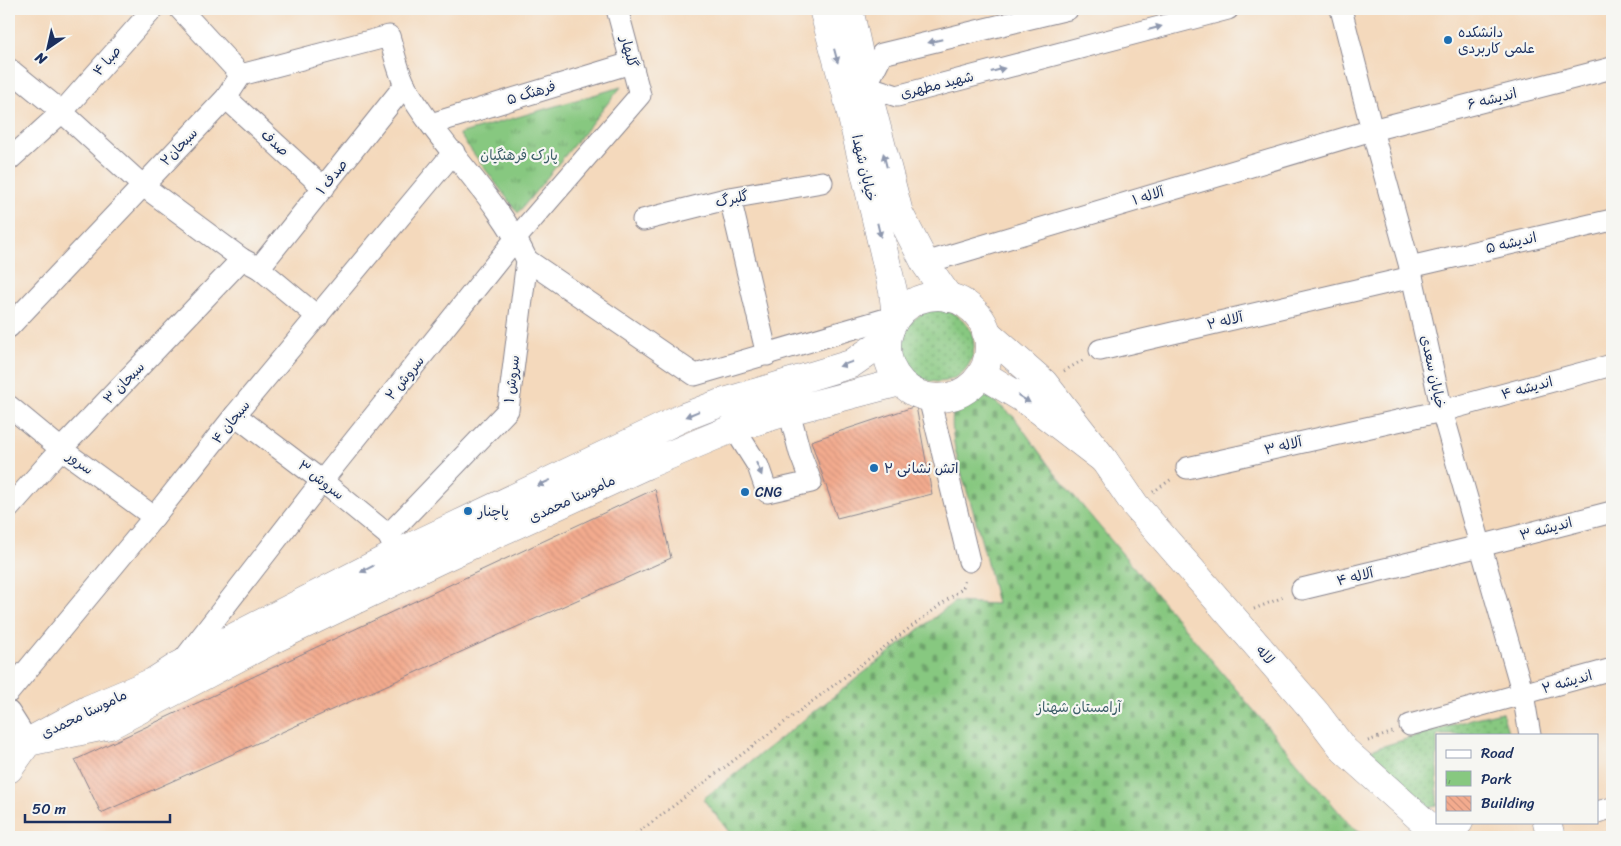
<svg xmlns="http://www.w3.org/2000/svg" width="1621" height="846" font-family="Sriracha,'Playpen Sans Arabic',sans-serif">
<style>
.grass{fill:url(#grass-dots);stroke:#517c6f}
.cemetery{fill:url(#cemetery-stones);stroke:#517c6f}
.park{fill:url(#park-tufts);stroke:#517c6f}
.building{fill:url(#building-back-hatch)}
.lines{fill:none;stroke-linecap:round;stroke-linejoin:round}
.minor-casing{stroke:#88848d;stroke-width:23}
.major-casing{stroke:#88848d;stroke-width:29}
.path{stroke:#88848d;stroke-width:3;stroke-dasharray:1 4;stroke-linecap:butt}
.minor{stroke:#fff;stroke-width:21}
.major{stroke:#fff;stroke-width:28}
.oneway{fill:#8d97ae}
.poi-dot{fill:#1f6fb2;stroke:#f6f6f2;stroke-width:2}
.labels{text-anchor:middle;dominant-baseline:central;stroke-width:4.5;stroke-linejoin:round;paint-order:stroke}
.poi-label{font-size:14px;fill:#1b2f5e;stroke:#f6f6f2;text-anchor:start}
.street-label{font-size:14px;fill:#1b2f5e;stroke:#f6f6f2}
.park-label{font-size:14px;fill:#3b5d68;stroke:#f6f6f2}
</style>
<defs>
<pattern id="grass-dots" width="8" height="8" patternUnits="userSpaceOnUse" patternTransform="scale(1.25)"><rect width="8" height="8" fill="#87c880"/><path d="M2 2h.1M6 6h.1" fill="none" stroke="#6ea36c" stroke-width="1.8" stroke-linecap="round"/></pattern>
<pattern id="cemetery-stones" width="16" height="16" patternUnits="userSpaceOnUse" patternTransform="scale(1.25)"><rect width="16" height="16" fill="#87c880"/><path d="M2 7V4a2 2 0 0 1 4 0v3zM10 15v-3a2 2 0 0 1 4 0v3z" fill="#6ea36c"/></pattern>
<pattern id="park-tufts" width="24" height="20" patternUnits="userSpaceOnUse" patternTransform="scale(1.25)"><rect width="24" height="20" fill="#87c880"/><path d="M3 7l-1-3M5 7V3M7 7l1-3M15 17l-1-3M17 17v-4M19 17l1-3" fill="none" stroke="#6ea36c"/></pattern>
<pattern id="building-back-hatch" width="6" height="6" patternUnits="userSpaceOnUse" patternTransform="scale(1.25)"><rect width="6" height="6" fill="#f3ab8e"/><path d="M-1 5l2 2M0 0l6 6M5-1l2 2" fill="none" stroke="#d0937d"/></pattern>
</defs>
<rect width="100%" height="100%" fill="#f6f6f2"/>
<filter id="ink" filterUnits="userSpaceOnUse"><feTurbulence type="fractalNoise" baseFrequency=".02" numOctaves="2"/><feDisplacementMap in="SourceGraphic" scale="10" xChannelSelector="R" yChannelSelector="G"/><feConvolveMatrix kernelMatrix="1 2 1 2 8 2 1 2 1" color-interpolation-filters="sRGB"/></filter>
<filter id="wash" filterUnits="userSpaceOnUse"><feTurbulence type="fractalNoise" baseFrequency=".0096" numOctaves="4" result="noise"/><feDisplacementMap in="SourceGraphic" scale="20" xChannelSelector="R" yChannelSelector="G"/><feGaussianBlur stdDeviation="1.12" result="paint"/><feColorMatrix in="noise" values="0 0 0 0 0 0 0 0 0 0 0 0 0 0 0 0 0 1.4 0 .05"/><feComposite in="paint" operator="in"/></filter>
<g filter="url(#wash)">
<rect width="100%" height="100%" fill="#f4d9bc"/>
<g class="grass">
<circle cx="938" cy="346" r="36"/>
<path d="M1502,712L1509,735H1437V806L1421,809L1364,752L1475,718Z"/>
</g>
<path class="cemetery" d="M988,396L1014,417L1053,471L1349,824L1368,837H733L703,799L954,602L997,604C990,572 981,539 972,507C963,477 947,438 954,406L963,400Z"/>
<path class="park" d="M621,87L518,213L459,134Z"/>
<g id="blocks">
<g class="building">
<path d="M916,406L932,494L837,518L811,441Z"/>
<path d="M655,489L671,558L101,813L75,760Z"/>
</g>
</g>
</g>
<g filter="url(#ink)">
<use href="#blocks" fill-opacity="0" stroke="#88848d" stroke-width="1"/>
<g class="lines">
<g class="minor-casing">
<g id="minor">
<path d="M180,9L241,75"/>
<path d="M1341,9L1372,130L1410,267L1442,411L1523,694L1530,735"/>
<path d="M9,69L62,112L142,185L242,259L259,268L318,317"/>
<path d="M866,86L897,96L1228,9"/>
<path d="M866,86L882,54L1068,9"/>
<path d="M226,98L324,188"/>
<path d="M431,124L631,63"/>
<path d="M9,160L62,112L153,9"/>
<path d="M730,198L767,355"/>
<path d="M643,220L730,198L822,182"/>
<path d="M527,260L695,375L896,316"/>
<path d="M925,263L1372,130L1612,68"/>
<path d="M1410,267L1612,220"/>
<path d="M259,268L405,85"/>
<path d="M9,327L226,98L241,75L389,36C394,52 398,72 406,87C441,148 497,196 527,260L508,410L388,535"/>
<path d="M1100,350L1412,277"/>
<path d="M929,398L969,561"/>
<path d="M9,406L61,449L154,517"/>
<path d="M235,415L322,481L388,535L394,547"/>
<path d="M734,428L758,466L767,492L811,482L800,453L789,411"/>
<path d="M1187,468L1442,411L1612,365"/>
<path d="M9,508L61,449L242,259"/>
<path d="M1302,589L1480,546L1612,512"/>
<path d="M181,663L322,481L517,237L640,95L617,9"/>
<path d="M9,692L154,517L235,415L454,152"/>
<path d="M9,712L28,742"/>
<path d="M1410,725L1612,669"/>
<path d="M1597,812L1612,808"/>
</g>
</g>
<g class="major-casing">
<g id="major">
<path d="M823,9L846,92L893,291L896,316L890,329"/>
<path d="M849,9L866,86L899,213L925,263L949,298"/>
<circle cx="938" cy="347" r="51"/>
<path d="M887,339L851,364L718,404L684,417L398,553L178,666L153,682L89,709L28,742L110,725L270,641L439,560L646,465L734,428L789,411L900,382"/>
<path d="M982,374L1030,403L1104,460L1044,383L986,332"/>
<path d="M1104,460L1135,505L1316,713L1344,750L1441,837"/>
<path d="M9,769L28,742"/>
<path d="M1547,822L1551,837"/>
<path d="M1430,828L1459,822"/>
</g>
</g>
<g class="path">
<path d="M1064,371L1085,359"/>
<path d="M1153,492L1173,478"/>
<path d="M1254,609L1286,596"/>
<path d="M1368,741L1393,732"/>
<path d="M632,837L963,588L965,578"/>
</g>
<use href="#minor" class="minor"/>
<use href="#major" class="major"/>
</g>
<defs><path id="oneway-solid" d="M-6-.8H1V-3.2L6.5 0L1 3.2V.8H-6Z" transform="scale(1.25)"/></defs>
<g class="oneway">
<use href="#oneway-solid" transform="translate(1155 28) rotate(-15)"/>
<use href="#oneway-solid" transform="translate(935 41) rotate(166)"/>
<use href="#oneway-solid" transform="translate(836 56) rotate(75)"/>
<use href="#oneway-solid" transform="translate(998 70) rotate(-15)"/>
<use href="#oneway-solid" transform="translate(885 160) rotate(-104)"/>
<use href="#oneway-solid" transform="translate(879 230) rotate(77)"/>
<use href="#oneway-solid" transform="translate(846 364) rotate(160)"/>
<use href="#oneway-solid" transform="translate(1024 399) rotate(32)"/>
<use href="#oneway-solid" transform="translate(692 414) rotate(158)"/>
<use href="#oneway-solid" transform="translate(759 469) rotate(67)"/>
<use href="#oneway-solid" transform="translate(544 483) rotate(155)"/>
<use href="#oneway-solid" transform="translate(367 569) rotate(153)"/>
</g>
</g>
<g class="poi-dot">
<circle cx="1448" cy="40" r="5"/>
<circle cx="874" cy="468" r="5"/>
<circle cx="745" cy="492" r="5"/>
<circle cx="468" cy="511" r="5"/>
</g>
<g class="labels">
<g class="poi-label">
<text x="1458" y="32">دانشکده<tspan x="1458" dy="16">علمی کاربردی</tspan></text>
<text x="884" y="468">اتش نشانی ۲</text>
<text x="755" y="492">CNG</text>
<text x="478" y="511">پاچنار</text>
</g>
<g class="street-label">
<text transform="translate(629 52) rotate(75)">گلبهار</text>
<text transform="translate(107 61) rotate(-49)">صبا ۴</text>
<text transform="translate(937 85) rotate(-14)">شهید مطهری</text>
<text transform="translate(531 93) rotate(-17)">فرهنگ ۵</text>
<text transform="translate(1492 99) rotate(-14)">اندیشه ۶</text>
<text transform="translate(275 143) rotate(42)">صدف</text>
<text transform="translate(179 147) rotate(-46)">سبحان۲</text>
<text transform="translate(864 168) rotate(77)">خیابان شهدا</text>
<text transform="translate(332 177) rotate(-51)">صدف ۱</text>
<text transform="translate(1148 196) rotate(-17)">آلاله ۱</text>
<text transform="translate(732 199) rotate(-12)">گلبرگ</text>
<text transform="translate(1511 243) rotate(-13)">اندیشه ۵</text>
<text transform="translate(1225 321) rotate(-13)">آلاله ۲</text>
<text transform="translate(1433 372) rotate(78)">خیابان سعدی</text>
<text transform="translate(405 378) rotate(-51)">سروش ۲</text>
<text transform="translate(512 379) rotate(-83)">سروش ۱</text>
<text transform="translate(124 383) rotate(-46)">سبحان ۳</text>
<text transform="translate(1527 388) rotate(-15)">اندیشه ۴</text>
<text transform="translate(231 422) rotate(-51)">سبحان ۴</text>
<text transform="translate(1283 446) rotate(-13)">آلاله ۳</text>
<text transform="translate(80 463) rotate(36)">سرور</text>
<text transform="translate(321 480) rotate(38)">سروش ۳</text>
<text transform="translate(572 499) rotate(-25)">ماموستا محمدی</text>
<text transform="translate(1546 529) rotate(-15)">اندیشه ۳</text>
<text transform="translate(1355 577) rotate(-14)">آلاله ۴</text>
<text transform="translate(1265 655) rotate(49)">لاله</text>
<text transform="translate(1567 682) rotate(-16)">اندیشه ۲</text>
<text transform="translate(84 714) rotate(-26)">ماموستا محمدی</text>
</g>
<g class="park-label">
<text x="519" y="155">پارک فرهنگیان</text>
<text x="1079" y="707">آرامستان شهناز</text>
</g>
</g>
<rect width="1621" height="846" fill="none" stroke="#f6f6f2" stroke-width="30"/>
<rect x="1436" y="734" width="162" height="90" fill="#f6f6f2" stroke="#9ea6b7"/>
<rect x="1446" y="750" width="25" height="8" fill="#ffffff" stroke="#9ea6b7"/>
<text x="1481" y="758" font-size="15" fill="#1b2f5e">Road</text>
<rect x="1446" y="771" width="25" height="15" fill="url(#park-tufts)" stroke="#9ea6b7"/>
<text x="1481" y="784" font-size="15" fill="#1b2f5e">Park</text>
<rect x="1446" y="796" width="25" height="15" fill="url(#building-back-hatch)" stroke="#9ea6b7"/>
<text x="1481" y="808" font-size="15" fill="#1b2f5e">Building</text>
<g transform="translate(48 48) rotate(214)" stroke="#f6f6f2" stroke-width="4" paint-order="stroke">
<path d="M0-4L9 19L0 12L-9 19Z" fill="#1b2f5e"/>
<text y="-8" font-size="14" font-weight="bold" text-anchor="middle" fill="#1b2f5e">N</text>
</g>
<path d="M25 814v8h145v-8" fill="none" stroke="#1b2f5e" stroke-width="2.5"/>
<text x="32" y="814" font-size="15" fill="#1b2f5e" stroke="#f6f6f2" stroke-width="4" paint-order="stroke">50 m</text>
</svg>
